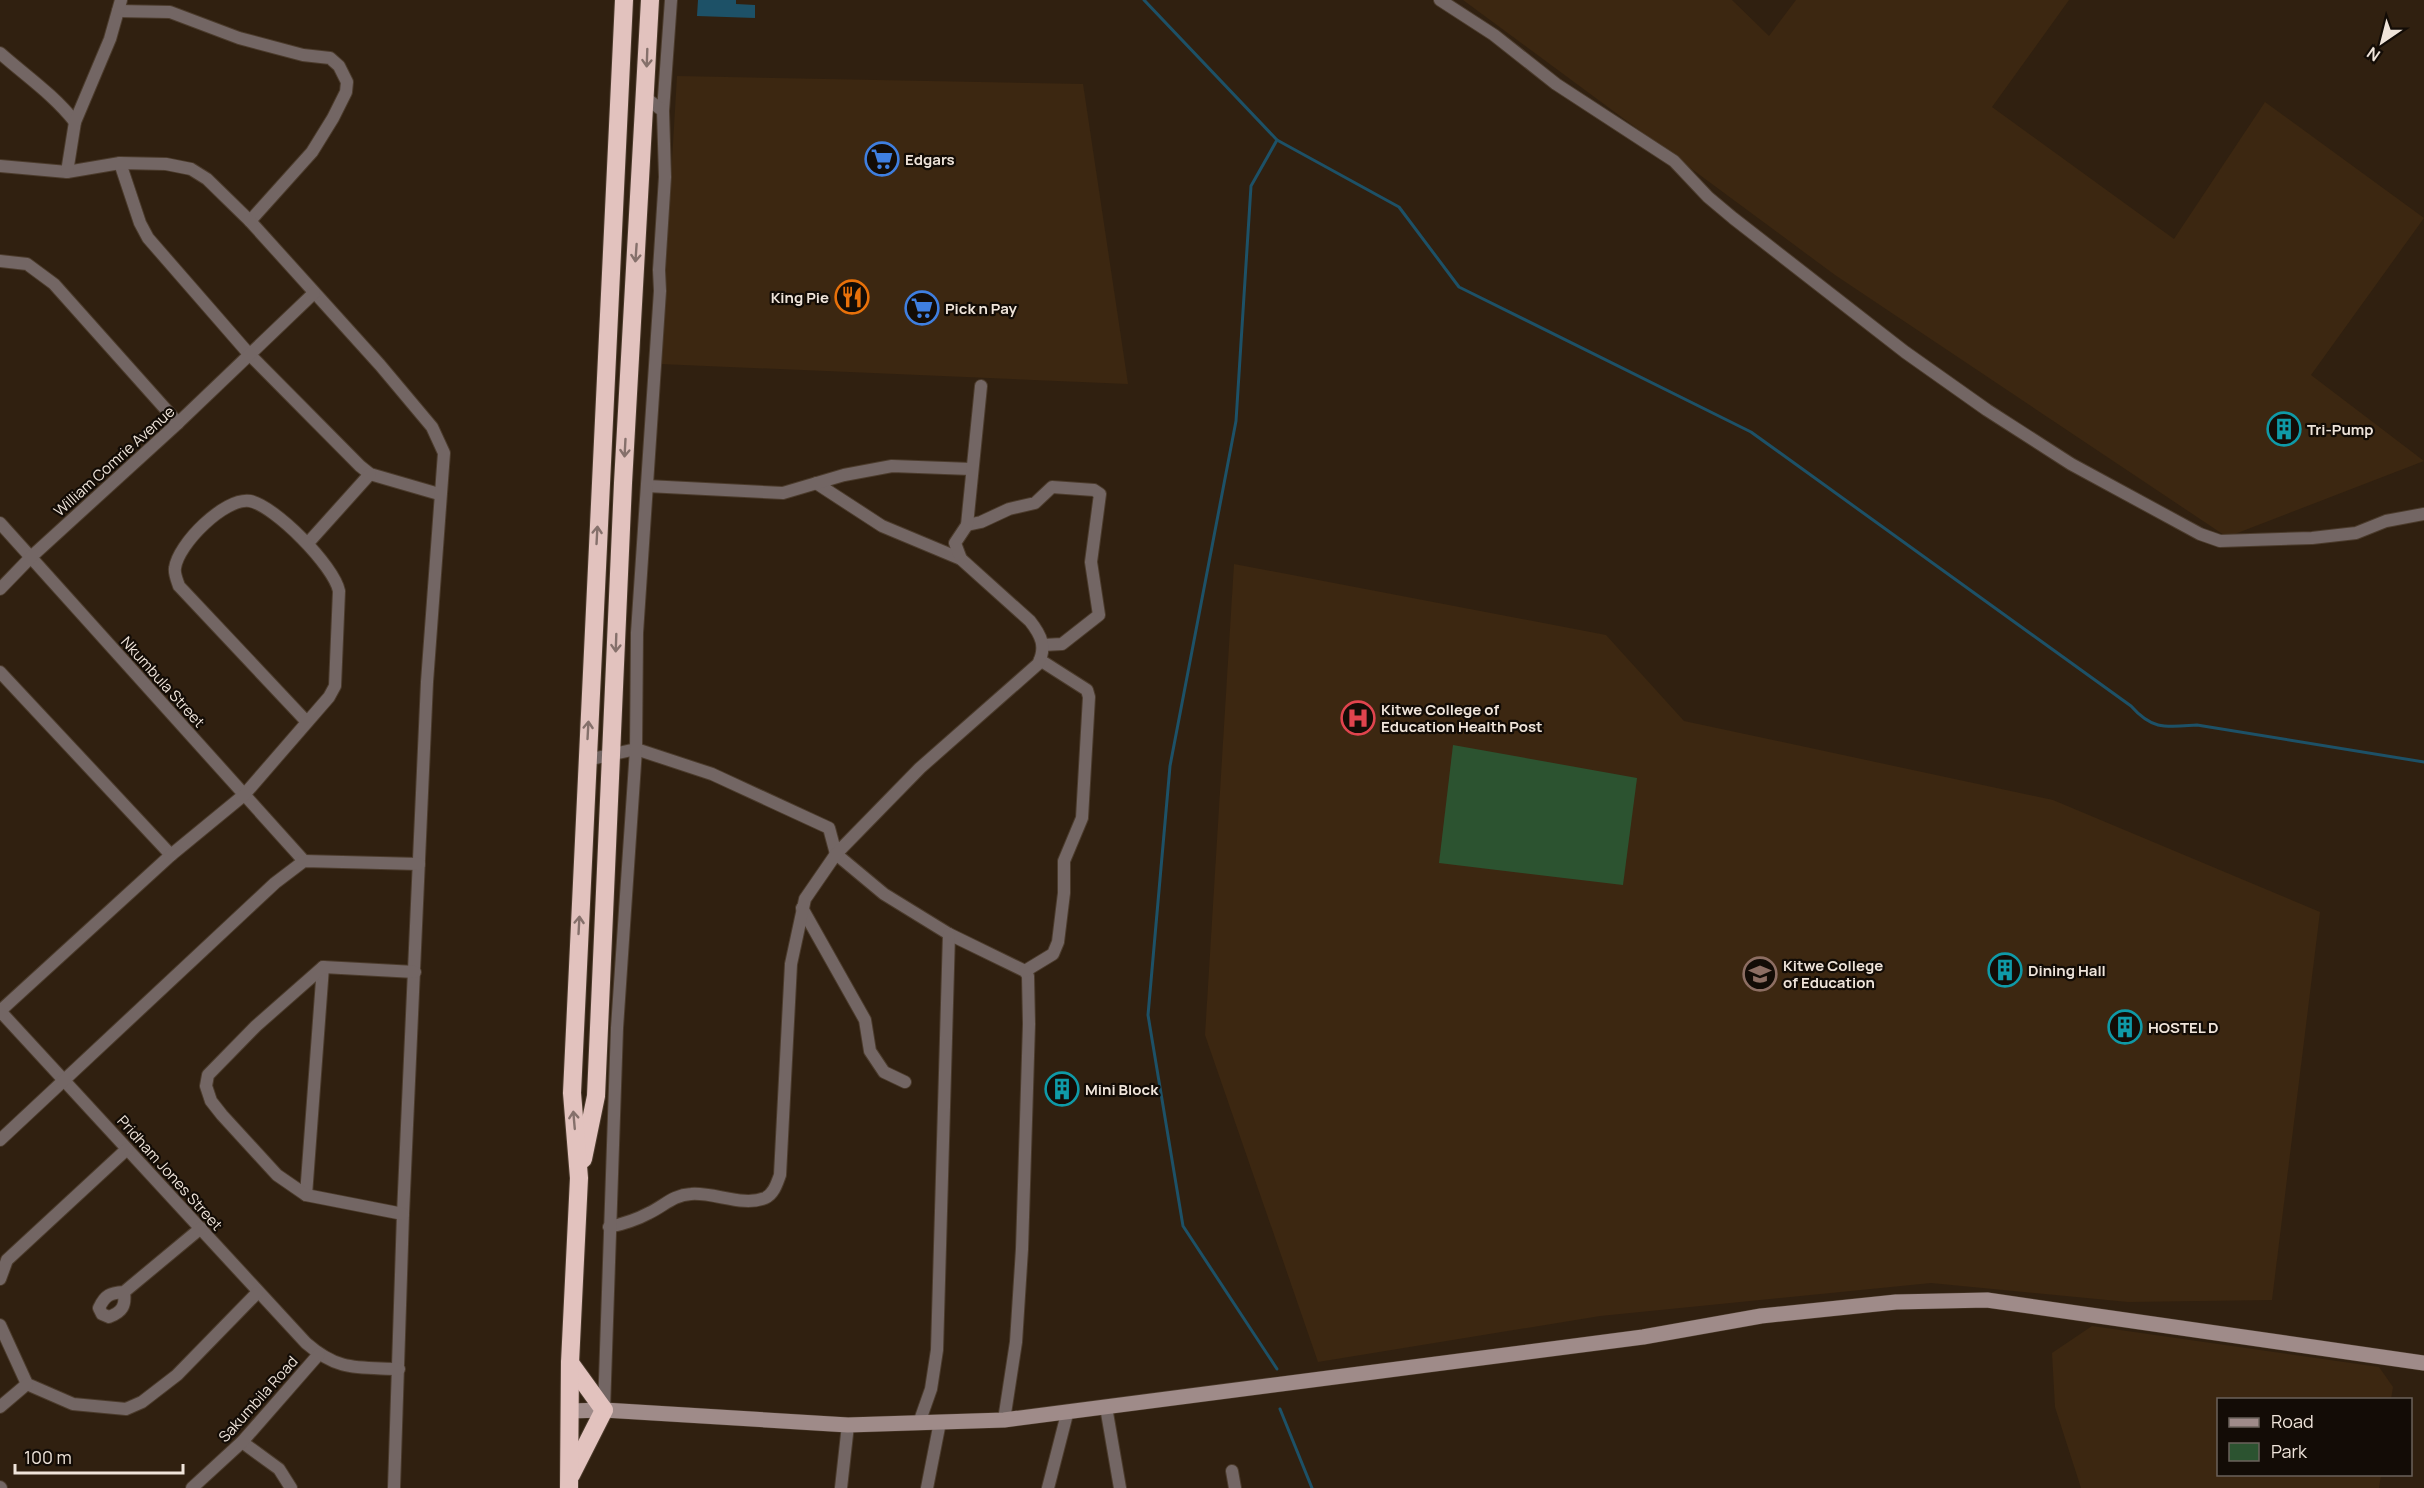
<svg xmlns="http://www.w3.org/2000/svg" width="2424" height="1488" font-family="Manrope,sans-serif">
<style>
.built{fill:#3c2711}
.green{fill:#2c5330}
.water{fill:#1d5167}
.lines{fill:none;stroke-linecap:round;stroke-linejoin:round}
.stream{stroke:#1d5167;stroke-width:3}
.street-casing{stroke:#4b3b2c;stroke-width:14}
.secondary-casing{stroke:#4b3b2c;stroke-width:16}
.highway-casing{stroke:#4b3b2c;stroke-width:20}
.street{stroke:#736664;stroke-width:12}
.secondary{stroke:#9f8b89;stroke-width:15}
.highway{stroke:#e2c2be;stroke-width:18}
.oneway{stroke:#85706b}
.labels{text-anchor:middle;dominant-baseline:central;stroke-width:4.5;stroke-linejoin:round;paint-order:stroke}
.poi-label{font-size:15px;font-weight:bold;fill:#efe4da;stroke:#130c06;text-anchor:start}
.street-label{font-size:15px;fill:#efe4da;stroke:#130c06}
</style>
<rect width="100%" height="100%" fill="#302010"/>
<g class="built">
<path d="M1463,0H1732L1769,36L1796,0H2069L1992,107L2174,239L2265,102L2424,218L2311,375L2424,461L2227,537L1835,275Z"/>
<path d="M677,76L1083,84L1128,384L660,364Z"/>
<path d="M1234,564L1606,635L1684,721L2053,800L2320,912L2272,1300L2128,1302L1931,1283L1600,1316L1318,1362L1205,1035Z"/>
<path d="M2092,1326L2379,1367L2393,1387L2391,1399L2218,1400V1474L2381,1475L2379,1488H2081L2055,1407L2052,1353Z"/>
</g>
<path class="green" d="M1453,745L1637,778L1623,885L1439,863Z"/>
<path class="water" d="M698,0H736V4L755,5V18L697,16Z"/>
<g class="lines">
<g class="stream">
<path d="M1144,0L1277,140L1399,207L1459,287L1751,432L2131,706C2153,731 2167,727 2197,725L2424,762"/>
<path d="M1277,140L1251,186L1236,421L1170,766L1148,1015L1183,1226L1277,1369"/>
<path d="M1280,1409L1312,1488"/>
</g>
<g class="street-casing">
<g id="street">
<path d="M1440,0L1494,35L1556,84L1674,161L1708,197L1733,218L1905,352L1987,410L2071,464L2200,534L2220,541L2312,538L2356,533L2386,521L2424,514"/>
<path d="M118,11L170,12L239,38L303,55L330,58L339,66L347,82L346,92L333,118L312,152L250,221"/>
<path d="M0,53C26,76 54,95 75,122"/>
<path d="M663,111L671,0"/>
<path d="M120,163L140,223L148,238L249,354L360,466L370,474L439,494"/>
<path d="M0,166L67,172L120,163L166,164L191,169L207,179L250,221L380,365L432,427L444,453L427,682L403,1214L394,1488"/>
<path d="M67,172L75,122L110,39L121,0"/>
<path d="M0,261L27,264L54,284L178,423"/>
<path d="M816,483L882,526L961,559"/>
<path d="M647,486L783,493L844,475L892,466L971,469"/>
<path d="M0,523L304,861"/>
<path d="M967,525L981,522L1009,509L1035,503L1052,487L1094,490L1100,494L1091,562L1099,615L1062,644L1043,645"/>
<path d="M308,543L370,474"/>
<path d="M0,589L31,557L178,423L314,293"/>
<path d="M0,672L171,855"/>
<path d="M306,721L179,586C177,580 174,574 175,568C178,544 225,497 250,501C275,506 334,566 339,591L335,686L329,697L244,795L171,855L0,1011L306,1343C339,1372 358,1367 399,1369"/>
<path d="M587,760L636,749L712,774L829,828L836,854L884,894L949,934L1025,971L1028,976L1029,1024L1022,1249L1016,1342L1004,1420"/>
<path d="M802,908L865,1020L870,1051L884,1072L905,1082"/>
<path d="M1025,971L1053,954L1058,942L1064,893V861L1082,818L1089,697L1087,690L1040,660"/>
<path d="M0,1140L275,883L304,861L419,864"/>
<path d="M306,1195L323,967"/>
<path d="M403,1214L306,1195L277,1175L222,1115L211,1101L206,1086L208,1075L256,1026L323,967L415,972"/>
<path d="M609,1227C623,1224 636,1220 649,1213C664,1206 673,1195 691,1194C714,1192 743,1207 765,1198C774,1194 777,1183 780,1175L791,964L805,899L836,854L920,768L1038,664C1047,647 1041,635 1030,621L961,559L955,543L967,525L981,386"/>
<path d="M0,1279L7,1260L127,1149"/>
<path d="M124,1292C126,1306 122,1312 109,1317L102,1314L99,1308C105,1295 110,1293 124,1292L201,1228"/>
<path d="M0,1325L27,1384L73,1404L126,1409L142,1402L177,1375L257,1293"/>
<path d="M0,1407L27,1384"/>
<path d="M1106,1407L1120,1488"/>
<path d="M604,1409L617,1028L636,749L637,633L660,291L659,270L665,177L663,111L646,98"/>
<path d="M919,1423L931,1389L937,1350L949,934"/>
<path d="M242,1442L279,1469L291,1488"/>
<path d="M1232,1471L1235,1488"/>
<path d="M0,1487L1,1488"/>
<path d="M192,1488L242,1442L319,1354"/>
<path d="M841,1488L848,1425"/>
<path d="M927,1488L940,1422"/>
<path d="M1048,1488L1067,1414"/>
</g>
</g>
<g class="secondary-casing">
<path id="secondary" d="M570,1411L604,1410L848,1425L1004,1420L1643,1337L1761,1316L1896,1302L1987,1300L2424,1363"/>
</g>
<g class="highway-casing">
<g id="highway">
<path d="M583,1159L596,1096L623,483L650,0"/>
<path d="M570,1363L604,1410L571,1475"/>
<path d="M569,1488L570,1363L579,1178L572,1093L624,0"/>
</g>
</g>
<use href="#street" class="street"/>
<use href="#secondary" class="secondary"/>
<use href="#highway" class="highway"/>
</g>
<defs><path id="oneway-shaft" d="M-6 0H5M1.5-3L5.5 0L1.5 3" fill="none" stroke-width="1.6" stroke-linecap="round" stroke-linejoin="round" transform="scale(1.5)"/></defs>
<g class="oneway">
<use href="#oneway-shaft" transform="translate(647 58) rotate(92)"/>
<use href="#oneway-shaft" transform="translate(636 253) rotate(94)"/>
<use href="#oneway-shaft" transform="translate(625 448) rotate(93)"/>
<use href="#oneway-shaft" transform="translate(597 535) rotate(-87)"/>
<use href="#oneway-shaft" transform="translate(616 643) rotate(92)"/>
<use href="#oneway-shaft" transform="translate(588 730) rotate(-87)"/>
<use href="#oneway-shaft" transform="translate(579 925) rotate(-87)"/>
<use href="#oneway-shaft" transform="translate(574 1120) rotate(-95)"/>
</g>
<defs>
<g id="supermarket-ring" transform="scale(1.725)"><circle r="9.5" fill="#130c06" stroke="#3f7fe0" stroke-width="1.5"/><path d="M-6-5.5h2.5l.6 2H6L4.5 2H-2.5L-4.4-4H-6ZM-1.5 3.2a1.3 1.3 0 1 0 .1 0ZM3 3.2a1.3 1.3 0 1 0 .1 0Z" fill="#3f7fe0"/></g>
<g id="restaurant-ring" transform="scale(1.725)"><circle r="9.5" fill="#130c06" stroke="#e8710a" stroke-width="1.5"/><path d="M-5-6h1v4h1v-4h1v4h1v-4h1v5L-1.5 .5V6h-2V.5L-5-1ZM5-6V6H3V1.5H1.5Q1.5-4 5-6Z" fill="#e8710a"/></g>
<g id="building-ring" transform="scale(1.725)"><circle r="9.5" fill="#130c06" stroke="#0f9aa8" stroke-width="1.5"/><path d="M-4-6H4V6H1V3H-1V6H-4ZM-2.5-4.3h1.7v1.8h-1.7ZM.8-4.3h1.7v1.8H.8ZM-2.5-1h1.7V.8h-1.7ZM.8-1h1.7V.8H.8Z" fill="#0f9aa8"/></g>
<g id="hospital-ring" transform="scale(1.725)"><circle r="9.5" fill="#130c06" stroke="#e0444e" stroke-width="1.5"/><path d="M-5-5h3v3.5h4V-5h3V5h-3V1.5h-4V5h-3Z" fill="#e0444e"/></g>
<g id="university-ring" transform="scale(1.725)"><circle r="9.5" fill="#130c06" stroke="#8d6e63" stroke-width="1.5"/><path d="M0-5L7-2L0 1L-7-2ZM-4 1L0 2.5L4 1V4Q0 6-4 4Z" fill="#8d6e63"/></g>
</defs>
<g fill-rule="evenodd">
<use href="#supermarket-ring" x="882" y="159"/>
<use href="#restaurant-ring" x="852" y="297"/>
<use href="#supermarket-ring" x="922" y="308"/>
<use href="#building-ring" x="2284" y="429"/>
<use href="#hospital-ring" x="1358" y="718"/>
<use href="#building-ring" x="2005" y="970"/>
<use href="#university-ring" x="1760" y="974"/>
<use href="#building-ring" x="2125" y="1027"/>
<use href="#building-ring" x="1062" y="1089"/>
</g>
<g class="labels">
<g class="poi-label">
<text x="905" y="159">Edgars</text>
<text x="829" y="297" text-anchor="end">King Pie</text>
<text x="945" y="308">Pick n Pay</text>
<text x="2307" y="429">Tri-Pump</text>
<text x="1381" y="709">Kitwe College of<tspan x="1381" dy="17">Education Health Post</tspan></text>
<text x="1783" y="965">Kitwe College<tspan x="1783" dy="17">of Education</tspan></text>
<text x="2028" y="970">Dining Hall</text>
<text x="2148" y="1027">HOSTEL D</text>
<text x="1085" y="1089">Mini Block</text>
</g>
<g class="street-label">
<text transform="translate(114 461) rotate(-42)">William Comrie Avenue</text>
<text transform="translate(163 682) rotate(48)">Nkumbula Street</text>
<text transform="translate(170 1173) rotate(48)">Pridham Jones Street</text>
<text transform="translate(258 1399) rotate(-48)">Sakumbila Road</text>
</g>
</g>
<rect x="2217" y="1398" width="195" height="78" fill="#130c06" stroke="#6b625b" stroke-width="1.5"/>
<rect x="2229" y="1418" width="30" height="9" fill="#9f8b89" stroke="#6b625b" stroke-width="1.5"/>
<text x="2271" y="1428" font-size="18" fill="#efe4da">Road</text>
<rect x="2229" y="1443" width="30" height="18" fill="#2c5330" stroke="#6b625b" stroke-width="1.5"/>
<text x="2271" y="1458" font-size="18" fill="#efe4da">Park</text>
<g transform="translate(2382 42) rotate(215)" stroke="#130c06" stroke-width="4.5" paint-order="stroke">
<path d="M0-4.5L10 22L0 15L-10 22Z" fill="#efe4da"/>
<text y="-9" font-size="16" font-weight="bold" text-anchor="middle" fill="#efe4da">N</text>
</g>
<path d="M15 1464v9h168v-9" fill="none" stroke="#efe4da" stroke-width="3"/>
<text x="24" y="1464" font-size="18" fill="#efe4da" stroke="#130c06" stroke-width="4.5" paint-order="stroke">100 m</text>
</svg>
